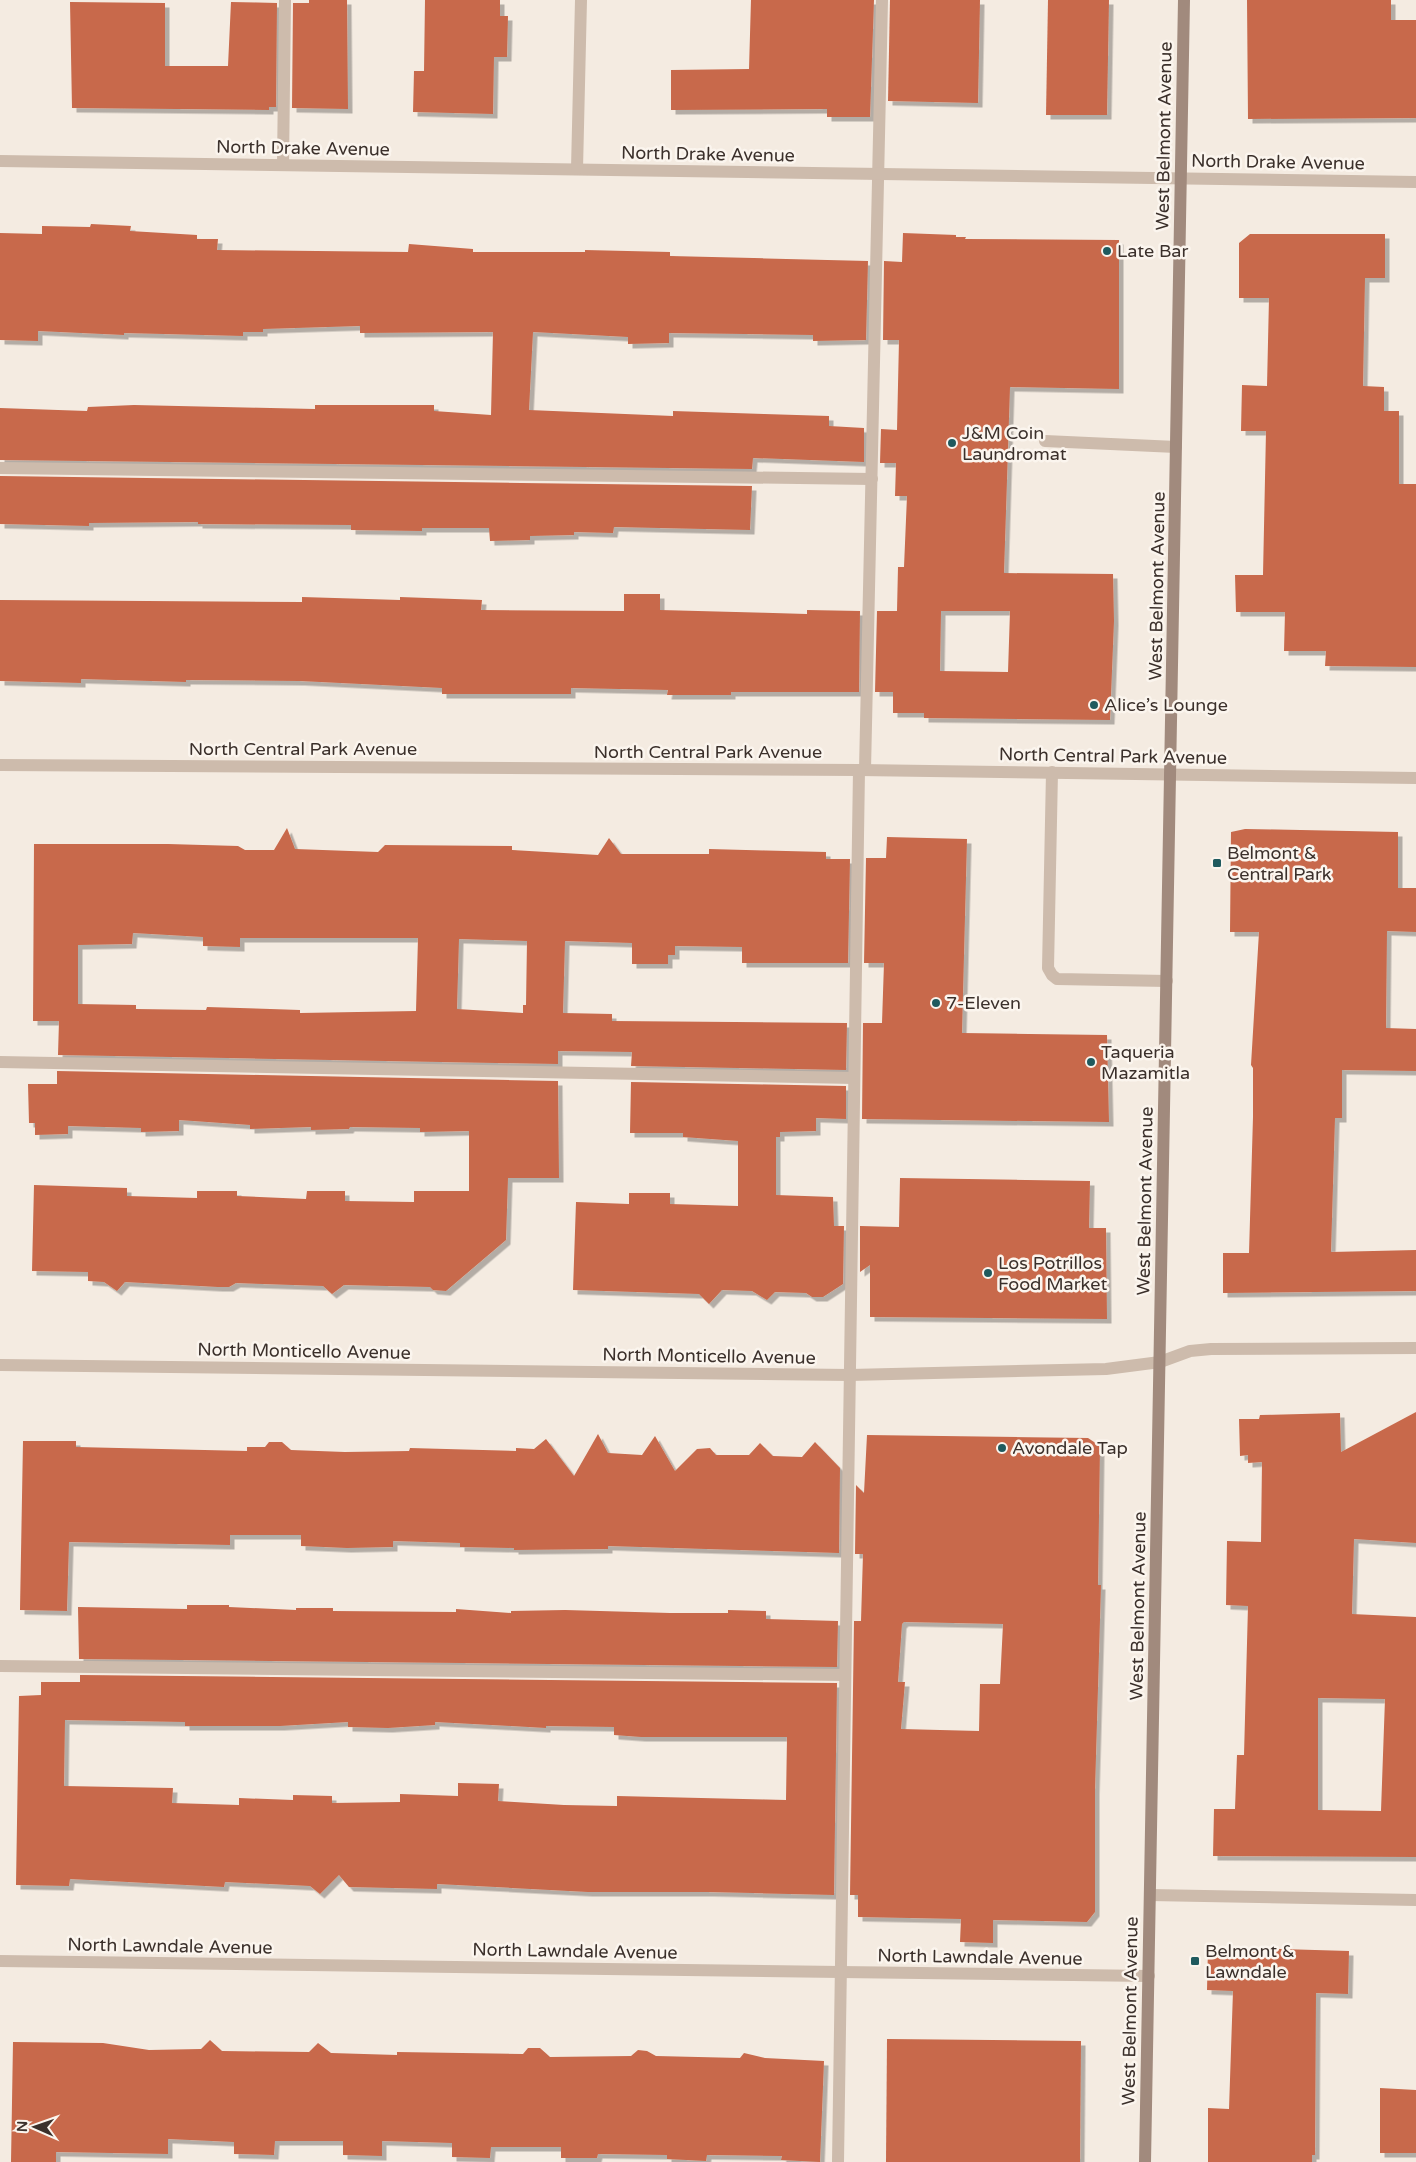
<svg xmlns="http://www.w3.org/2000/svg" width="1416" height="2162" font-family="'Varela Round',sans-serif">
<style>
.building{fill:#c8694b;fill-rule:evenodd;filter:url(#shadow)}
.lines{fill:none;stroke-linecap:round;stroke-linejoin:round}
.service{stroke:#cdbbac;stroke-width:12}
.minor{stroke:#cdbbac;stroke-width:12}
.tertiary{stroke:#cdbbac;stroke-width:12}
.secondary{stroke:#a18a7d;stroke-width:12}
.poi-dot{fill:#1f5a5e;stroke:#fbf5ee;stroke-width:2}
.labels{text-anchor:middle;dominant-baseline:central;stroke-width:5;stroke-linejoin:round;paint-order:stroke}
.street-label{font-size:18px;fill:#3b302b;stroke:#fbf5ee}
.poi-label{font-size:18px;fill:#3b302b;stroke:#fbf5ee;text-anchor:start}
</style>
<defs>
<filter id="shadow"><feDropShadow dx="4.5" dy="4.5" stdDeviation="0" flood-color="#0004"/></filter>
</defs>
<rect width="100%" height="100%" fill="#f4ebe1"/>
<g class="building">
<path d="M309,0H347L348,109L292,108L293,3H309Z"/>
<path d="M425,0H500V16H508L507,57H494L493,114L413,112L414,71H424Z"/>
<path d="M751,0H874L870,117H827V109L671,110V70L749,69Z"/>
<path d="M890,0H980L978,103L888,101Z"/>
<path d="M1048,0H1109L1107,115H1046Z"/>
<path d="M1247,0H1391V20H1416V118L1248,119Z"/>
<path d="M70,2L165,3V66H228L231,2L277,3L276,107H269V110L72,108Z"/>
<path d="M91,224L131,226L130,231L197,235V239H218L217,250L408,252L409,244L473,249V252H585V250L670,252V256L868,261L866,340L813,341V335L669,333V343L628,344V337L533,332L529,410L673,416V411L829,416V426L864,428V462L753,458L752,469L0,460V408L87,411L88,407L134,405L315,409V405H434V411L491,415L493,332L360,333V326L263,329V332H243V336L124,333V335L38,331V341L0,340V233L42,234V226L90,227Z"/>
<path d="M903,233L956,235V237H966L965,239L1119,240V389L1010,387L1004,573L1113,574L1114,621L1110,720L924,718V713H893V692H875L877,611H897L898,567H904L907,496H895L896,463H880L881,429L897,430L899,340H883L884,261L902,262ZM941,611H1010L1008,672L940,671Z"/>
<path d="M1250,234H1385V278H1365L1363,386L1384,387V411H1399V484H1416V667L1325,666L1326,651H1284L1285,612H1236L1235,575H1263L1266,431H1241L1242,385L1267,386L1269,298H1239V243Z"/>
<path d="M0,476L752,486L750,530L614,527L613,533L574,532V535L530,536V540L490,541L489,528H422V531L351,530V525L198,524V522L89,523V526L0,524Z"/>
<path d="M624,594H660V610L807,614V610L860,611L859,692H731V695H667L668,690L571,688V694H442V688L300,681L186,680V682L81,679V683L0,681V600L302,602V597L400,600V597L482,600L481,610L624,611Z"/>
<path d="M287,828L295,849L378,852L385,845L512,846V850L598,855L609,838L621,854H709V849L826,852V859H850L848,963H742V947L675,946V955H668V964H632V943L565,941L563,1013L612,1014V1021L847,1023L846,1070L631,1066L632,1052L558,1051V1064L58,1055L59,1021H33L34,844H168L238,846L245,850H274ZM133,933L203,937V946L240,947V938H418L416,1011L300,1013V1010L207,1007L206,1010L136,1009V1005L78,1004V945L132,944ZM459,939L527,941L526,1005H523V1013L457,1009Z"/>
<path d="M1245,829L1398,832V888H1416V932L1387,931L1386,1028L1416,1029V1071L1342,1070V1118H1335L1331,1252L1416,1250V1291L1223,1293V1253H1249L1253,1117V1068L1251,1065L1259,932H1230L1231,832Z"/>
<path d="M887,837L967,839L962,1033L1107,1035L1109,1122L862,1119L863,1023H882L884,963H864L866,858H886Z"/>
<path d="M57,1071L558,1081L559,1178H508L506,1240L446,1291L433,1290L430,1287L344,1285L332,1294L323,1286L236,1283L229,1287H218L125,1282L117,1291L104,1282L88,1281V1272L32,1271L34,1185L127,1188V1196L197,1198V1191H237V1196L306,1199L307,1191H345V1201L414,1202V1191H469V1131L420,1132V1128L350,1127L349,1129L311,1130V1127L250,1129V1125L179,1120V1131L141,1132V1128L68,1126V1134L35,1135V1123H29L28,1084H57Z"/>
<path d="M631,1082L846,1086V1119L816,1118V1131L780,1132V1137H776V1195L833,1197L834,1226H844L843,1284L823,1297H812L806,1293L775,1292L767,1300L752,1291L722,1290L709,1304L699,1294L573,1290L576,1202L629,1204V1193H670V1204L738,1206V1141L683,1137V1133H630Z"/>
<path d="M900,1178L1090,1181L1089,1228H1106L1107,1319L870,1317V1265L860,1272V1226L899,1227Z"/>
<path d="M1416,1412V1543L1354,1539L1352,1614L1416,1617V1857L1213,1856L1214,1809H1235L1237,1755H1244L1248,1606L1226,1605L1227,1541L1261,1542L1262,1462L1248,1463V1455L1240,1456L1239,1419H1259L1260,1415L1340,1413L1341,1452ZM1318,1698L1385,1699L1381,1811L1318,1810Z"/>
<path d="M598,1434L608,1453L642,1455L655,1436L675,1471L697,1449L710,1448L716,1455H749L760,1443L773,1456L802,1457L815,1442L840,1468L839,1553L608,1546V1549L514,1550V1548L460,1547V1543L393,1541V1547L347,1548L301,1546V1535H230V1545L69,1542L67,1611L20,1610L23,1441H76V1447L247,1451V1447H265L269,1442H282L291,1450L345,1452L409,1451L410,1448L516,1451V1448L534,1449L546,1439L574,1476Z"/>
<path d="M867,1435L1088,1438L1100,1446L1098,1585H1101L1095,1790V1912L1087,1922L993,1920V1943L960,1942L961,1919L858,1917V1895H850L854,1621H861L863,1554H855L856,1485L864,1493ZM904,1622L1003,1624L1000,1684H980L979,1731L901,1729L905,1682H898L902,1624Z"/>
<path d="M187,1605H229V1607L296,1610V1608H333V1611L456,1612V1609L511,1613V1611L565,1610L670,1613H728V1610L766,1611V1619L838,1621L837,1667L79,1659L78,1607L187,1609Z"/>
<path d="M80,1675L837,1683L834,1895L708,1892H588L437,1884V1889L349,1887L339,1875L320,1894L310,1886L225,1882L224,1887L70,1879L69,1886L16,1885L19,1696L41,1695V1682H80ZM65,1720L185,1722V1726H280L348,1722V1727L388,1728L435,1725V1722L546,1728V1726L614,1727V1735L641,1737H787L786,1800L617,1796V1806L564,1805L498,1801L499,1784L458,1783V1796L400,1794V1802L332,1803V1796L293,1795V1800L239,1798V1805L172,1803L173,1788L64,1786Z"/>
<path d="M1208,1947L1349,1951L1348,1994L1316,1993L1315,2155H1312V2162H1208V2108L1229,2109L1233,1991L1207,1990Z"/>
<path d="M887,2039L1081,2041L1080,2162H886Z"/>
<path d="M210,2040L222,2051L309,2052L318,2043L331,2053L397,2055V2052L523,2054L528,2048H540L550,2057L631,2056L638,2050L647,2051L656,2056L740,2058L744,2053L765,2058L824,2061L820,2162L781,2160L782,2156L707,2155L706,2161L667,2159V2155L598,2154L597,2158H561V2147H491L490,2158L452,2157V2143L382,2141V2156L343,2155V2141H275L274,2155L234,2154V2142L168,2139V2154L56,2152V2162H11L13,2042L103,2043L149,2050L201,2049Z"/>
<path d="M1380,2088L1416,2090V2153H1380Z"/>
</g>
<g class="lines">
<g class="service">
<path d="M283,165L285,0"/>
<path d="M1045,441L1176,447"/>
<path d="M0,468L872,479"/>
<path d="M865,770L882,0"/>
<path d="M1052,772L1048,968L1052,975L1057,979L1167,981"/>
<path d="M0,1062L854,1078"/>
<path d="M0,1666L845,1675"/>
<path d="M838,2162L859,770"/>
</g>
<g class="minor">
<path d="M0,161L1416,182"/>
<path d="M577,169L581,0"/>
<path d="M0,1365L850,1375L1106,1369L1160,1362L1190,1351L1211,1349L1416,1348"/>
<path d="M1150,1895L1416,1900"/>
<path d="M0,1961L1149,1976"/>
</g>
<path class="tertiary" d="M0,765L859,770L1416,778"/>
<path class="secondary" d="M1145,2162L1184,0"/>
</g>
<g class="poi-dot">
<circle cx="1107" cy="251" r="5"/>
<circle cx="952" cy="443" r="5"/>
<circle cx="1094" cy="705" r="5"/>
<rect x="1212" y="858" width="10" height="10" rx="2.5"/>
<circle cx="936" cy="1003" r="5"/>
<circle cx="1091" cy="1062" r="5"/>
<circle cx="988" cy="1273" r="5"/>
<circle cx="1002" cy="1448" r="5"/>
<rect x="1190" y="1956" width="10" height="10" rx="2.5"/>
</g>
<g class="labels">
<g class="street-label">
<text transform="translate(1164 136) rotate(-89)">West Belmont Avenue</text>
<text transform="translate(303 148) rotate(1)">North Drake Avenue</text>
<text transform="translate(708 154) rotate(1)">North Drake Avenue</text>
<text transform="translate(1278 162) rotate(1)">North Drake Avenue</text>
<text transform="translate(1157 586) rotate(-89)">West Belmont Avenue</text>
<text x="303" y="749">North Central Park Avenue</text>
<text x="708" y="752">North Central Park Avenue</text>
<text transform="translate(1113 756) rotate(1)">North Central Park Avenue</text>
<text transform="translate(1145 1201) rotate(-89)">West Belmont Avenue</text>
<text transform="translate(304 1351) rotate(1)">North Monticello Avenue</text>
<text transform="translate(709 1356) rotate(1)">North Monticello Avenue</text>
<text transform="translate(1138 1606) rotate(-89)">West Belmont Avenue</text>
<text transform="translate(170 1946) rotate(1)">North Lawndale Avenue</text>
<text transform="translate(575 1951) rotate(1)">North Lawndale Avenue</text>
<text transform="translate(980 1957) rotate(1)">North Lawndale Avenue</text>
<text transform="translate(1130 2011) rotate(-89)">West Belmont Avenue</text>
</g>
<g class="poi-label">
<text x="1117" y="251">Late Bar</text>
<text x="962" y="433">J&amp;M Coin<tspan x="962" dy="21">Laundromat</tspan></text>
<text x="1104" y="705">Alice’s Lounge</text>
<text x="1227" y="853">Belmont &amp;<tspan x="1227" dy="21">Central Park</tspan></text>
<text x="946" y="1003">7-Eleven</text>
<text x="1101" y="1052">Taqueria<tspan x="1101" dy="21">Mazamitla</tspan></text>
<text x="998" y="1263">Los Potrillos<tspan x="998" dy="21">Food Market</tspan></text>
<text x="1012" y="1448">Avondale Tap</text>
<text x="1205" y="1951">Belmont &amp;<tspan x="1205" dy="21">Lawndale</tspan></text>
</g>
</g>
<g transform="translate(35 2127) rotate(272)" stroke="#fbf5ee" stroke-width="4" paint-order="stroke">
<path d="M0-4L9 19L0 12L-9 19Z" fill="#3b302b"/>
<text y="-8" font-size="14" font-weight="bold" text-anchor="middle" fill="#3b302b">N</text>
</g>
</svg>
